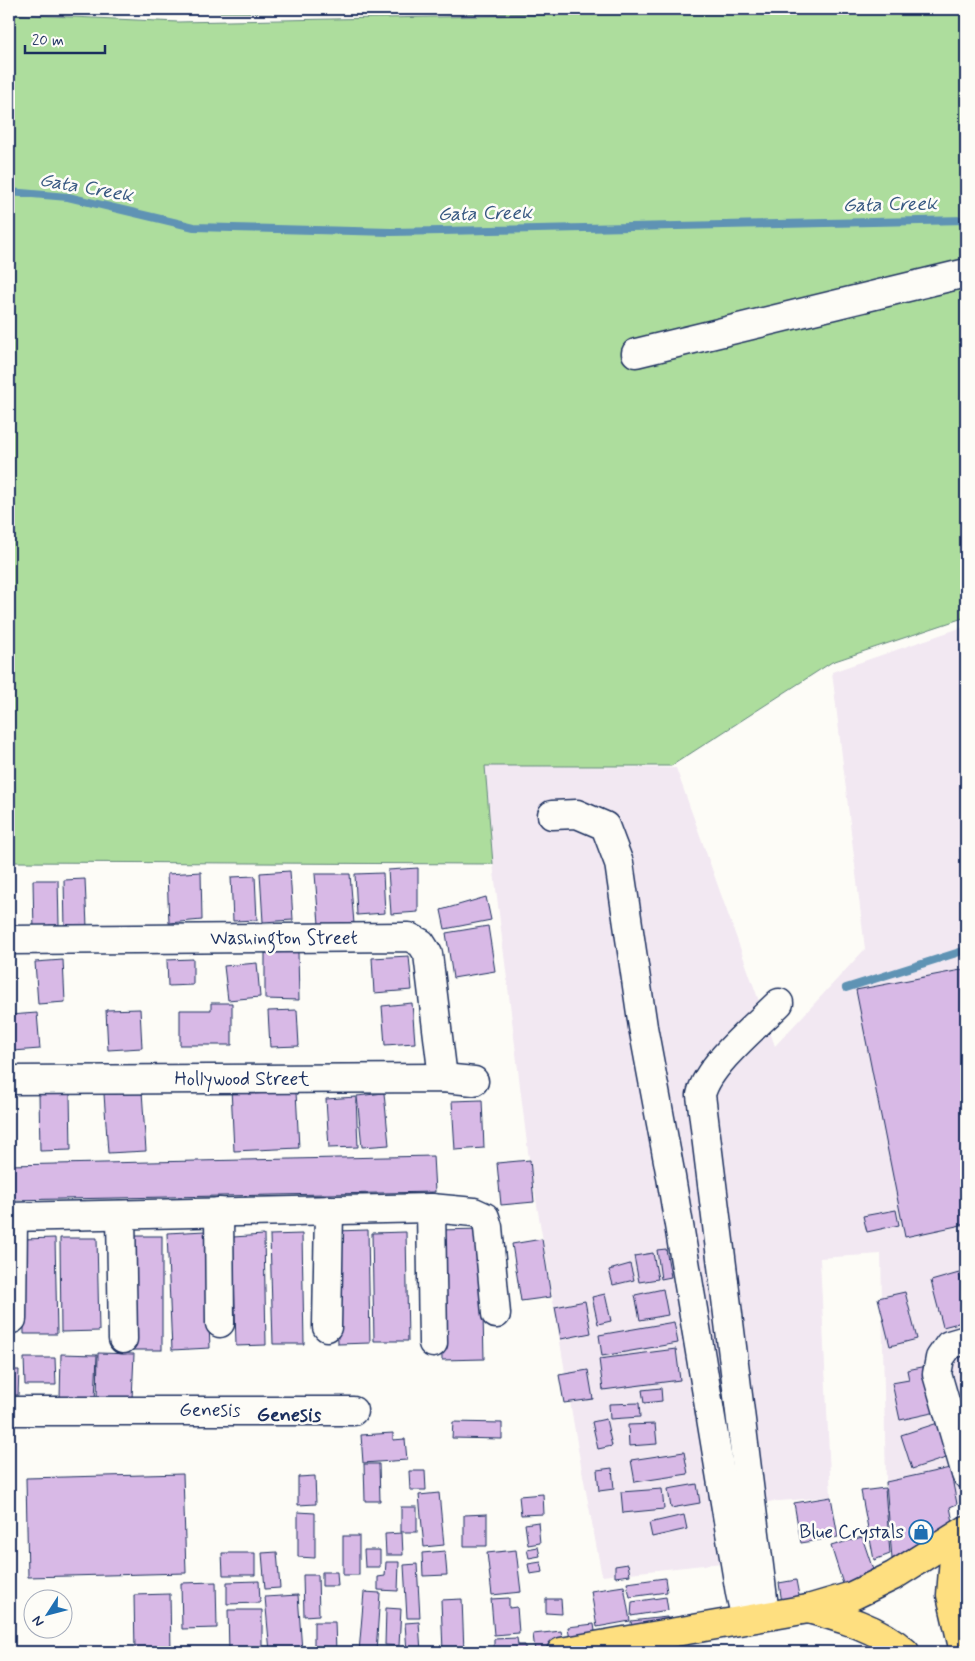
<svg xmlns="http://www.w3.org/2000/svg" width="975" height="1661" font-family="Mynerve,sans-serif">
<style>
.built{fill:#f2e8f2}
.green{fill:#addd9d;stroke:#64867e}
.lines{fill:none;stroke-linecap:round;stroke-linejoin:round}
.stream{stroke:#5f93b4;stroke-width:8}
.building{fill:#d8b9e6;stroke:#1b2f5e}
.minor-casing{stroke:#1b2f5e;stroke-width:31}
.major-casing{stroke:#1b2f5e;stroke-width:31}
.minor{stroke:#fdfcf7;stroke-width:28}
.major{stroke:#fedf80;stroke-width:28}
.labels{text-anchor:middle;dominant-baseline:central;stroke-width:5;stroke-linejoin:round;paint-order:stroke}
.street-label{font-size:19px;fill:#1b2f5e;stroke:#fdfcf7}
.poi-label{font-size:19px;fill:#1b2f5e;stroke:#fdfcf7;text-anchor:end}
.water-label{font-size:20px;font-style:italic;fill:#385982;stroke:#fdfcf7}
.neighbourhood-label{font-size:20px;font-weight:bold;fill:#1b2f5e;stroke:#fdfcf7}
</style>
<rect width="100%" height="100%" fill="#fdfcf7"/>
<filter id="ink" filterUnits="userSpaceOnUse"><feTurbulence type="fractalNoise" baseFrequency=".02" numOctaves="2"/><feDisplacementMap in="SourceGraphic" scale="10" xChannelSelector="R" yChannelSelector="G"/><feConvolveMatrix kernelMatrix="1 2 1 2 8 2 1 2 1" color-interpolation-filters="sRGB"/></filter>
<g filter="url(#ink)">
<path class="built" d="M966,626V1500L950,1507L953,1522L892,1559L886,1482L881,1254L820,1258L831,1497L739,1504L722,1563L602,1576L578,1449L528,1152L493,864L485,766L676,768L775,1046L865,949L832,672Z"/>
<path class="green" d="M120,9H966V617L832,662L671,766H485L493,864L9,862V14L178,22L589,14L179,12Z"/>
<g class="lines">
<g class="stream">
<path d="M9,192L68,197L194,227L391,232L966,220"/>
<path d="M846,988L966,950"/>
</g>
</g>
<g class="building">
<path d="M418,868V912L391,914L388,870Z"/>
<path d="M290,871L293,920L263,922L260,873Z"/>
<path d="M201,872L202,920L169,923L167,874Z"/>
<path d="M383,873L385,913L357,915L355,874Z"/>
<path d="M315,874H350L354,924H319Z"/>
<path d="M255,876L257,920L233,921L231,877Z"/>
<path d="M85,879L87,927L65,928L64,880Z"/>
<path d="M33,880H58L59,925H49V932L34,933Z"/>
<path d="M486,897L491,920L445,929L441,910Z"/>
<path d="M488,926L495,971L453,978L446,933Z"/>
<path d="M298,952L299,1000L265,999V953Z"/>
<path d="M409,956L412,990L374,993L372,958Z"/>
<path d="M193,959V985L168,986L167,960Z"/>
<path d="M63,960L65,1002L38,1004L35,962Z"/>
<path d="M257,963L260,997L228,1000L224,966Z"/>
<path d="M966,969V1224L905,1237L856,990Z"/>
<path d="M211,1003H232V1045H180V1010H211Z"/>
<path d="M412,1003L415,1043L385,1045L382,1006Z"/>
<path d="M140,1009L142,1048L108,1050L106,1010Z"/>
<path d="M297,1010L299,1046L270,1047L268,1011Z"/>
<path d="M37,1013L40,1049L13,1051L10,1015Z"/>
<path d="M249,1087V1094L296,1092L299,1148L234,1151L231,1088Z"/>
<path d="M142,1091L146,1151L108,1153L104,1094Z"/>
<path d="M384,1093L389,1145L362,1147L357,1096Z"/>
<path d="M39,1094H70L71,1150L40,1151Z"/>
<path d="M356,1097L358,1147L329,1148L326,1099Z"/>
<path d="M482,1100L484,1148L455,1150L452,1101Z"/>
<path d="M433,1156L435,1192L9,1200V1165Z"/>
<path d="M530,1160L534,1202L501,1205L497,1163Z"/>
<path d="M896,1210L899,1225L867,1232L863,1216Z"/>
<path d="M481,1229L484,1359L442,1360L439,1230Z"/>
<path d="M368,1230L370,1343L338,1344L335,1231Z"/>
<path d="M205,1231L210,1348L172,1350L167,1233Z"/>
<path d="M406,1232L408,1341H374L372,1233Z"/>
<path d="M302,1234L304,1344H273L270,1235Z"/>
<path d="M264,1235L266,1345L236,1346L233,1237Z"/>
<rect x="127" y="1236" width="35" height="114"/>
<path d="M55,1238L57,1334H24L23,1239Z"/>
<path d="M60,1238H97L99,1331L61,1332Z"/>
<path d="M542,1239L551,1297L521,1301L512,1244Z"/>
<path d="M666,1249L671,1277L661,1279L657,1250Z"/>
<path d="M653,1253L658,1279L639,1282L634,1256Z"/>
<path d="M630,1264L634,1280L613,1285L609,1270Z"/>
<path d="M959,1273L966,1299V1321L943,1327L931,1281Z"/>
<path d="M663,1289L668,1315L640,1320L635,1295Z"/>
<path d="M905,1292L917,1339L890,1346L878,1298Z"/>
<path d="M605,1294L611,1321L598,1324L592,1297Z"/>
<path d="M585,1301L591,1333L561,1339L555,1307Z"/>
<path d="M674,1322L678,1343L602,1356L599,1335Z"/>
<path d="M676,1349L680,1380L603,1390L599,1359Z"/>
<path d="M98,1353L134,1354L132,1399L97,1400Z"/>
<path d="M61,1354L97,1355L95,1400L60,1399Z"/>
<path d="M24,1358H55L56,1385H25Z"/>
<path d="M932,1365L941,1411L900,1420L892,1383L909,1380L907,1370Z"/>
<path d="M9,1370H19L18,1395H9Z"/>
<path d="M588,1370L593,1399L564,1403L559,1375Z"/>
<path d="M661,1388L662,1401L644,1403L642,1390Z"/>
<path d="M639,1403L640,1417L610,1419L609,1404Z"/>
<path d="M606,1419L612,1446L598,1449L592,1422Z"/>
<path d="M944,1421L955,1455L912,1469L901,1435Z"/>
<path d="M453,1422L502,1423V1439L452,1438Z"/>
<path d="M655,1424L657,1444L629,1446L628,1425Z"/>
<path d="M393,1433V1440L405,1439L407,1460L363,1463L361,1435Z"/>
<path d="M684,1452L688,1474L635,1482L631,1460Z"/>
<path d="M364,1464H379L380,1501H365Z"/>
<path d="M612,1468L614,1489L599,1491L597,1470Z"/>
<path d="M950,1468L957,1504L950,1507L953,1522L892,1559L886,1482Z"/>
<path d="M409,1471H425L426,1490H410Z"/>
<path d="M183,1474L186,1573L28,1577L26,1478Z"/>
<path d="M315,1476L316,1504L298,1505V1477Z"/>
<path d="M697,1484L700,1503L671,1508L668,1489Z"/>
<path d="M885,1488L890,1554L874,1560L861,1491Z"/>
<path d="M662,1489L664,1509L623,1513L621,1492Z"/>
<path d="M439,1493L444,1545L424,1547L419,1495Z"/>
<path d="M543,1494L544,1514L521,1515L519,1496Z"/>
<path d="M831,1497L838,1537L801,1543L794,1503Z"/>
<rect x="401" y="1507" width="16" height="25"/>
<path d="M298,1512L315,1513V1558L298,1557Z"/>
<path d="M487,1514V1546H464V1515Z"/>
<path d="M684,1515L687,1529L652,1537L649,1523Z"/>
<path d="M538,1522L540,1543L528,1545L525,1524Z"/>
<path d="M402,1533L403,1555H386L385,1534Z"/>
<rect x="343" y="1536" width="16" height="39"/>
<path d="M862,1537L875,1576L844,1587L831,1546Z"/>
<path d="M538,1547L540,1556L529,1558L527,1549Z"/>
<path d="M364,1550H380V1567H365Z"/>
<path d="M516,1550L521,1592L492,1595L487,1553Z"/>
<path d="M445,1551L447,1575L423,1576L422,1553Z"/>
<path d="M277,1552L280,1588L265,1589L262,1553Z"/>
<path d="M222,1553H255V1575H223Z"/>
<path d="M386,1562H399L398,1591L378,1590V1577L385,1576Z"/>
<path d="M541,1562L543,1572L530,1574L528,1564Z"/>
<path d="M417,1564L420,1618H407L404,1565Z"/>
<path d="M628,1564L630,1575L615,1577V1566Z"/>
<path d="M322,1572H337L338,1586H322Z"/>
<path d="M303,1575H318L319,1615L304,1616Z"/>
<path d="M665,1578L667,1592L630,1597L627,1583Z"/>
<path d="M796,1580L800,1601L782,1603L779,1583Z"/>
<path d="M259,1581L260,1603L227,1604V1582Z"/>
<path d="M216,1582L217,1628L182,1629L181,1583Z"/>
<path d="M624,1586L630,1621L597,1627L591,1591Z"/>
<path d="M364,1592L380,1593L376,1652H359Z"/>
<path d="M170,1594L171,1652H135L134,1595Z"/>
<path d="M298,1595L302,1651L270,1652L265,1597Z"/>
<path d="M666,1597L668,1610L631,1616L632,1602Z"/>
<path d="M509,1598V1608L517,1607L519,1633L494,1635L491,1599Z"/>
<path d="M462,1599L464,1652H443L441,1600Z"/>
<path d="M546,1599H561L562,1614L546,1613Z"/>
<path d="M386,1608L401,1609L399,1646L385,1645Z"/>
<path d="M228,1610H262V1652H229Z"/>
<path d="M667,1617L669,1626L632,1631L631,1621Z"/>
<path d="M314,1622H335L336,1652H314Z"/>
<path d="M419,1622L421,1652H407L405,1623Z"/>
<path d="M594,1624L596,1638L570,1641L568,1627Z"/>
<path d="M561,1631L564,1647L535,1651L533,1634Z"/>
<path d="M517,1638L518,1645H525V1652H494V1639Z"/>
</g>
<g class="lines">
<g class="minor-casing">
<g id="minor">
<path d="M636,353L966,273"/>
<path d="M552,815L577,814L605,826L619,863L643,1027L671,1177L740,1593L746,1619"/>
<path d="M9,940L409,937L421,943L428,954L443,1078"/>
<path d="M9,1080L443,1078L474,1081"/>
<path d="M431,1208L433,1343"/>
<path d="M219,1212L220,1323"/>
<path d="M121,1215L123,1339"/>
<path d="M9,1217L431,1208L474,1212L485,1217L488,1227L496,1314"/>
<path d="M12,1319L13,1217"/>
<path d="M327,1327L329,1210"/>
<path d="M966,1340L949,1345L940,1358L937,1374L966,1474"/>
<path d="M9,1411H353"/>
<path d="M765,1615L701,1095C707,1066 757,1025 779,1003"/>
</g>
</g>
<g class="major-casing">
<g id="major">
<path d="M808,1609C842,1618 878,1628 905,1652"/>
<path d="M561,1652L808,1609L852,1596L893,1576L966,1530"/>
<path d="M964,1652L951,1595L954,1558L966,1535"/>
</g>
</g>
<use href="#minor" class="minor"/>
<use href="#major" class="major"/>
</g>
</g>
<defs>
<g id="shop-ring" transform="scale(1.25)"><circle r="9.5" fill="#fdfcf7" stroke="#1f6fb2" stroke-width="1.5"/><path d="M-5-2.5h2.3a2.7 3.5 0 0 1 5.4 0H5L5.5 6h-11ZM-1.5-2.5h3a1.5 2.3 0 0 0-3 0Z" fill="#1f6fb2"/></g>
</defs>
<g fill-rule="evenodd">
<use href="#shop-ring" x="921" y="1532"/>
</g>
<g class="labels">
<g class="street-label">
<text x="284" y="938">Washington Street</text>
<text x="242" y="1079">Hollywood Street</text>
<text x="210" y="1410">Genesis</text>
</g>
<g class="poi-label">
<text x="904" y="1532">Blue Crystals</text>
</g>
<g class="water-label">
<text transform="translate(86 188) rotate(10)">Gata Creek</text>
<text transform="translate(890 205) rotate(-1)">Gata Creek</text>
<text transform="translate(485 214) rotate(-1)">Gata Creek</text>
</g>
<g class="neighbourhood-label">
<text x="289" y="1415">Genesis</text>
</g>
</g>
<rect width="975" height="1661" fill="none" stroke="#fdfcf7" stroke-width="30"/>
<rect x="15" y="15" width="945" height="1631" fill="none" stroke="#1b2f5e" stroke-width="2" filter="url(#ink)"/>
<g transform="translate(48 1614) rotate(234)"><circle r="24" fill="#fdfcf7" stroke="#a3aaba"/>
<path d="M0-4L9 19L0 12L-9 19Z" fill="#1f6fb2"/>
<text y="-8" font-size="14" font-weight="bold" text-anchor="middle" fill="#1b2f5e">N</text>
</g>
<path d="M25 45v8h80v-8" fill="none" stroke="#1b2f5e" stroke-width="2.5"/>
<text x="32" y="45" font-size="15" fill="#1b2f5e" stroke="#fdfcf7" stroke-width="4" paint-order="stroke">20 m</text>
</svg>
